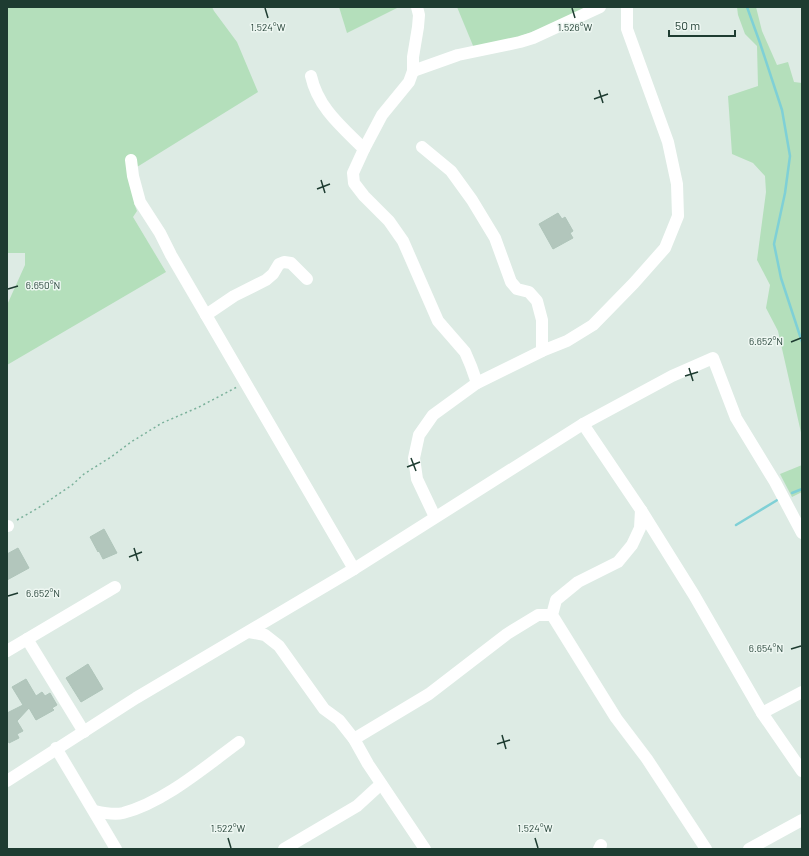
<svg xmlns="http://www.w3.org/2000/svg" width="809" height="856" font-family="Barlow,sans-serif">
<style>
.green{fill:#b4dfbb}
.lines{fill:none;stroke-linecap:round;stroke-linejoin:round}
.stream{stroke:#7fd0d6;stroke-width:2.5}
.building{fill:#b2c6bc;stroke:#afc5ba}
.path{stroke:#7bb19b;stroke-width:1.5;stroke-dasharray:2 3;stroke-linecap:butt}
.minor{stroke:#fff;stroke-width:12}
.ticks{fill:none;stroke:#1e3c31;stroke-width:1.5}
.ticks-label{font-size:10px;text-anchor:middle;fill:#1e3c31;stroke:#eef7f2;stroke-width:3;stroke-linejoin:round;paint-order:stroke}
</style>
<rect width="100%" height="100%" fill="#ddebe4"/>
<g class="green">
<path d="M7,7H212L214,11L237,42L258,92L137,167L134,203L137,211L133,217L166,272L7,365V305L25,265V253H7Z"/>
<path d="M339,7H399L347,33Z"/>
<path d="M457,7H600L510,40L474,48Z"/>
<path d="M737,7H756L762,31L777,65L788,62L794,82L802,83V437L778,331L766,308L770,285L757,260L766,192L765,176L753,163L732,154L728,96L758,86L757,46L745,34L738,15Z"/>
<path d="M802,465V492L792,497L780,474Z"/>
</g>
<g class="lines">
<g class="stream">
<path d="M747,7L760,43L782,110L790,156L785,193L774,244L781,278L802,342"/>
<path d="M792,493L802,489"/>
<path d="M736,525L779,499"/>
</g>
</g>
<g class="building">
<path d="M558,213L562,219L565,217L573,231L570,233L573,238L553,249L539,224Z"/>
<path d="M104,529L117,553L103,559L99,551L98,552L90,537Z"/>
<path d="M18,548L29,568L7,580V554Z"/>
<path d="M88,664L103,689L81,702L66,678Z"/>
<path d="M26,679L36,696L42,692L45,696L50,693L57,705L52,708L54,710L36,720L29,708L17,721L23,731L17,734L19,738L9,743L7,739V713L23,705L12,687Z"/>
</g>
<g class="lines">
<path class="path" d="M17,520L38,508L72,485L84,474L111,457L131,442L162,423L199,407L237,387"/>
<g class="minor">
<path d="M413,71L458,55L520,42L533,38L600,7"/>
<path d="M311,76C318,108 342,127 364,149L353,173L354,183L364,196L389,221L403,241L438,321L465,352L471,366L477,383"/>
<path d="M422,147L451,171L472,200L495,238L511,282L517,289L529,292L537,301L542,320V351"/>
<path d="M364,149L382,115L409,82L413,71V57L418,27L419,15L417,7"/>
<path d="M131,160L133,176L140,202L160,233L171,255L206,315"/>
<path d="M307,279L291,263L284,262L279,264L273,274L266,280L234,296L206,315L354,569"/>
<path d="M583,424L641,510L694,595L762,713"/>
<path d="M641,510L640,528L632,545L618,562L578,582L556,600L552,615L616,718L647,759L706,849"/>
<path d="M435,517L417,479L414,458L419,435L433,415L477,383L542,351L567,341L593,325L634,283L665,248L678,216L677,184L668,142L627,29V7"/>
<path d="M7,526H8"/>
<path d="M249,632L265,635L279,646L324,709L339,720L354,739L368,764L425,849"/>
<path d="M27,639L84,732"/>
<path d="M7,651L115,587"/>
<path d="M802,692L762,713L802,771"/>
<path d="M354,739L429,694L507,634L538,615H552"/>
<path d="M56,748L116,849"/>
<path d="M7,781L136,698L354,569L583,424L672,376L713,358L736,418L775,482L802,533"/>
<path d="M95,811C104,813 114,815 123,813C163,803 205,767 239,742"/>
<path d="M284,849L357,806L381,784"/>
<path d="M599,849L601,845"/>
<path d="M749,849L802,820"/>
</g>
</g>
<path class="ticks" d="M265,8L268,18M572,8L575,18M599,90L603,103M594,99L608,94M321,180L325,193M317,189L330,184M8,289L18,286M791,342L801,338M689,368L693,381M685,376L698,372M411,458L416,471M407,467L420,462M134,548L138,561M129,557L142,552M8,596L18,593M791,649L801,646M502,735L506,749M497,744L510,740M228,838L231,848M535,838L538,848"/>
<g class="ticks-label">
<text x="268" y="31">1.524°W</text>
<text x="575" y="31">1.526°W</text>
<text x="43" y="289">6.650°N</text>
<text x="766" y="345">6.652°N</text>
<text x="43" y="597">6.652°N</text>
<text x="766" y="652">6.654°N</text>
<text x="228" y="832">1.522°W</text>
<text x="535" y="832">1.524°W</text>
</g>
<rect width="809" height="856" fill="none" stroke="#1e3c31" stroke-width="16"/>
<path d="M669 30v6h66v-6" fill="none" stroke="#1e3c31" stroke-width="2"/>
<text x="675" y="30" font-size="12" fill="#1e3c31" stroke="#eef7f2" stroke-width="3" paint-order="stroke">50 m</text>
</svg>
